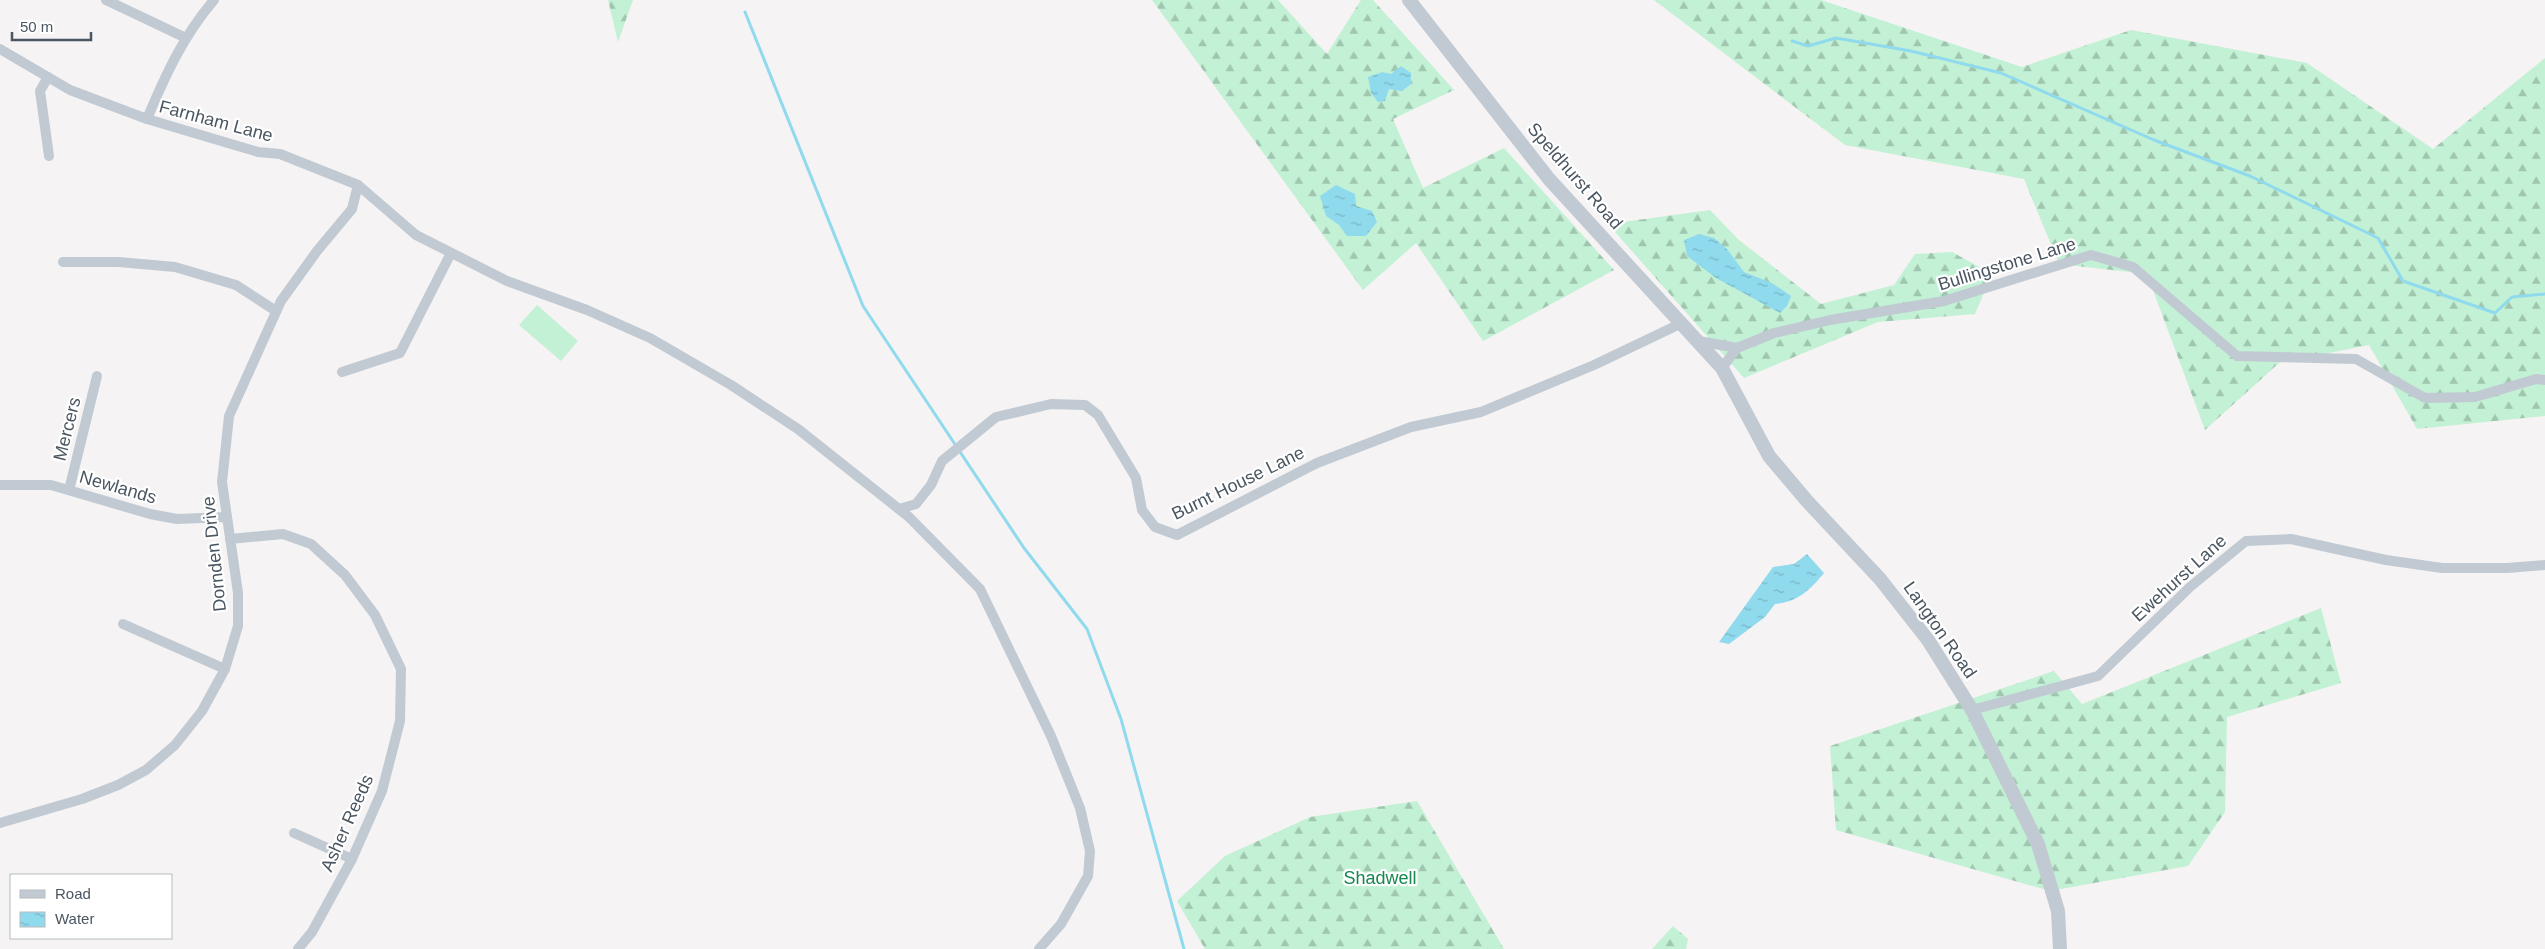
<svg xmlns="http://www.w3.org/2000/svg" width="2545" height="949" font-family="Arial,sans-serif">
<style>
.green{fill:#c3f1d5}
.forest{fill:url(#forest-firs)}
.water{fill:url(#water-ripples)}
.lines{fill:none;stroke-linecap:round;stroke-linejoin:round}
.stream{stroke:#90daee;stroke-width:3}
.minor{stroke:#c1cad2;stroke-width:10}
.tertiary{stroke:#c1cad2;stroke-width:14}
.labels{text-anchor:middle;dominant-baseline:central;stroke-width:4.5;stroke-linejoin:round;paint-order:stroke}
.street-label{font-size:18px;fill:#4a5661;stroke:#fff}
.park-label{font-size:18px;fill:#17864f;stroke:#fff}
</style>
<defs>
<pattern id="forest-firs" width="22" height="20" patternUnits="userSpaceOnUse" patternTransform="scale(1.25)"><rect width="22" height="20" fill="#c3f1d5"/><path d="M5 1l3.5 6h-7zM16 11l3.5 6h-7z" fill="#a0c6b0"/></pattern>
<pattern id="water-ripples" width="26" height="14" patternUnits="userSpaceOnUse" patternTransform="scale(1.25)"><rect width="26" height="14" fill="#90daee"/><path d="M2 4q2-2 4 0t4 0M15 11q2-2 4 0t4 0" fill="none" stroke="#78b4c4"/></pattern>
</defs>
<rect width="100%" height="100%" fill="#f5f3f3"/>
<path class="green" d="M537,305L578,341L561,361L519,325Z"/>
<g class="forest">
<path d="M608,0H633L618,42Z"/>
<path d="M1152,0H1278L1327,54L1361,0H1373L1454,90L1393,119L1423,188L1504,148L1614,270L1483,341L1416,243L1363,290Z"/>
<path d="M1654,0H1821L2022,67L2131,30L2307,63L2433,149L2545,58V416L2417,429L2369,345L2279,363L2205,430L2147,274L2059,264L2024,179L1845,145Z"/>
<path d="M1710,210L1739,240L1821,304L1894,285L1915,254L1952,252L1992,274L1975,314L1878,322L1744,378L1608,224Z"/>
<path d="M2321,608L2341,683L2227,717L2225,812L2188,866L2050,891L1836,830L1830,746L2054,671L2082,704Z"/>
<path d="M1417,801L1504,949H1205L1177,901L1225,856L1310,817Z"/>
<path d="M1673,926L1688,939L1686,949H1652Z"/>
</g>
<g class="water">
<path d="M1401,66L1411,73V84L1402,91L1389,89L1385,101L1378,102L1371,93L1368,77L1382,72L1391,74Z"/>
<path d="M1336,185L1355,194L1356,206L1372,211L1377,222L1366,236H1347L1339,225L1326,216L1320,196Z"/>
<path d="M1699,234L1714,238L1727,249L1744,272L1772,283L1791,296L1787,306L1780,313L1716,278L1687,256L1684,240Z"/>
<path d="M1807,554L1824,573C1810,590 1798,602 1775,604L1765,617L1729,644L1719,642L1773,567L1794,564Z"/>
</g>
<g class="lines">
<g class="stream">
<path d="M745,12L863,306L1024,548L1087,629L1121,719L1184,949"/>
<path d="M1792,41L1808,46L1836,38L1911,51L2001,73L2154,140L2250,176L2378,238L2403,281L2495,313L2512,297L2545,294"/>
</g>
<g class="minor">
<path d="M106,0L186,38"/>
<path d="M0,49L70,90L147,119L258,152L280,154L358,185L416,235L507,281L587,310L650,338L731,385L798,429L909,517L980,589L1051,736L1080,808L1090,851L1088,876L1061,924L1039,949"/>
<path d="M48,77L40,91L49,156"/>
<path d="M147,119C165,76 183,36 214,0"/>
<path d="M63,262H119L175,267L236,285L276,311"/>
<path d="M1699,341L1737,348"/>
<path d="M1722,368L1737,348L1774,333L1830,320L1944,301L2091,255L2133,267L2237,356L2356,359L2425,398L2475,397L2536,379L2545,380"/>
<path d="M342,372L400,353L451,253"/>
<path d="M0,485H51L150,514L177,519L227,517"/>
<path d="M69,490L97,376"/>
<path d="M899,509L916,504L931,485L942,461L996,417L1051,404L1085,405L1098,415L1136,478L1142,510L1155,527L1177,535L1317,463L1411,427L1481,412L1594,365L1682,323"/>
<path d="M230,539L283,534L311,544L345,575L375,615L401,669L400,721L382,791L352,859L312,932L298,949"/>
<path d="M123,624L225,669"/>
<path d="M1972,710L2098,676L2190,587L2246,541L2291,539L2386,560L2442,568H2507L2545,565"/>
<path d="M0,823L82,799L118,785L146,770L175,745L202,711L225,669L238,626V593L222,482L229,416L281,301L317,251L352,209L358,185"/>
<path d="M294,833L352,859"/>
</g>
<path class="tertiary" d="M1409,0L1549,179L1722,368L1769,456L1807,501L1880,579L1928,640L1972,710L2038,844L2058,911L2060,949"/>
</g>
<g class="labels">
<g class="street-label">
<text transform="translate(216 121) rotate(15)">Farnham Lane</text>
<text transform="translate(1575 176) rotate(49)">Speldhurst Road</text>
<text transform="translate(2007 264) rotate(-17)">Bullingstone Lane</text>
<text transform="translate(67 429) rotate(-76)">Mercers</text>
<text transform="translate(1238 483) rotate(-26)">Burnt House Lane</text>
<text transform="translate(118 487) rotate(16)">Newlands</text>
<text transform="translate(214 554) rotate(-96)">Dornden Drive</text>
<text transform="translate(2179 578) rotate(-42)">Ewehurst Lane</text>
<text transform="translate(1940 630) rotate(55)">Langton Road</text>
<text transform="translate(347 823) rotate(-66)">Asher Reeds</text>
</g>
<g class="park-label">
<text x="1380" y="878">Shadwell</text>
</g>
</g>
<rect x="10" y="874" width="162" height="65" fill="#ffffff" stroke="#b7bbc0"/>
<rect x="20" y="890" width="25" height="8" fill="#c1cad2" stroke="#b7bbc0"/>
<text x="55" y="899" font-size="15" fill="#4a5661">Road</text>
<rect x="20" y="912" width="25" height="15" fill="url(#water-ripples)" stroke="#b7bbc0"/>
<text x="55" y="924" font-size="15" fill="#4a5661">Water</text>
<path d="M12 32v8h79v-8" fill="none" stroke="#4a5661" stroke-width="2.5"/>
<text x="20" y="32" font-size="15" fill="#4a5661" stroke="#ffffff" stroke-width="4" paint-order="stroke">50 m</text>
</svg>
